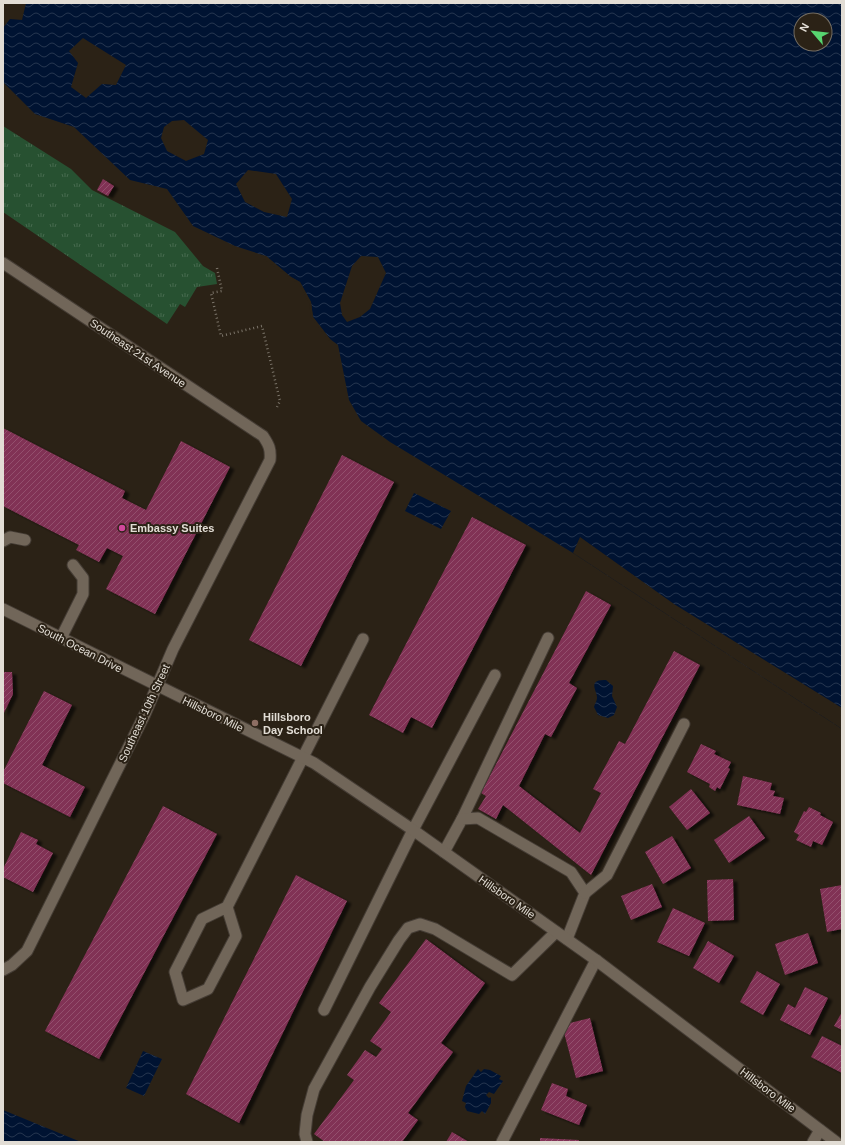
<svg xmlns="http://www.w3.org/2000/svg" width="845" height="1145" font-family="Helvetica,sans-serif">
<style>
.grass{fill:url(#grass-tufts)}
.water{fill:url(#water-waves);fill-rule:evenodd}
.pier{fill:#2b2216}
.building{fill:url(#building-hatch);filter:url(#shadow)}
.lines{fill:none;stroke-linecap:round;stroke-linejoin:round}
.service-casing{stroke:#453d35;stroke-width:13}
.minor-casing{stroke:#453d35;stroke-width:13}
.secondary-casing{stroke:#453d35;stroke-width:13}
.path{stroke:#7b7469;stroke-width:2.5;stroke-dasharray:1 3;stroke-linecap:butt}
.service{stroke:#716659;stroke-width:11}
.minor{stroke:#716659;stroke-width:11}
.secondary{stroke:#716659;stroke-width:11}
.hotel-dot{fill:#d1479c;stroke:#2b2216;stroke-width:1.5}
.education-dot{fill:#8d6e63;stroke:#2b2216;stroke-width:1.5}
.labels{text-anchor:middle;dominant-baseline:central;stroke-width:4;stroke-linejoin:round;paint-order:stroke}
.street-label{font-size:11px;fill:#e2ddd5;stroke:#2b2216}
.poi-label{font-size:11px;font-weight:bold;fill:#e2ddd5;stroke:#2b2216;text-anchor:start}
</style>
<defs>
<pattern id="grass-tufts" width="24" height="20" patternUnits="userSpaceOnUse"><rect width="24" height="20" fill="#275131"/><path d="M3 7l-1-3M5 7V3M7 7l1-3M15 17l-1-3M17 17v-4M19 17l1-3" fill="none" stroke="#466a4e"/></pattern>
<pattern id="water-waves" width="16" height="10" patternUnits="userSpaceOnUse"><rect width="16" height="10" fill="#001332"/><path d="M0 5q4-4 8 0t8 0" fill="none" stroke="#25354f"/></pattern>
<pattern id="building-hatch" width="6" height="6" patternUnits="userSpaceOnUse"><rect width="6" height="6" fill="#813255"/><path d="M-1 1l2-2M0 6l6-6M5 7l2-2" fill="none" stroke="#934f6d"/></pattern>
<filter id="shadow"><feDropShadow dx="4.5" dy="2.5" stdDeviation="1" flood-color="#0009"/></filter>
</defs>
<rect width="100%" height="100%" fill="#2b2216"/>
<path class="grass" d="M3,126L71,169L92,190L175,232L203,266L215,273L217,284L197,287L185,307L180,304L167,324L3,212Z"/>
<g class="water">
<path d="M3,3H842V729L573,553L390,442L361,421L349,400L338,345L330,339L313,317L311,302L300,282L291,277L266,256L235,246L193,226L167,189L130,180L74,127L35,114L3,82ZM801,20H825V44H801Z"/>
<path d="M414,493L451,511L441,529L405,511Z"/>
<path d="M606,680L613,686L612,696L617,707L614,715L608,718L598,715L594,707C595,703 597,701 597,698C598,692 586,679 606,680Z"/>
<path d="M143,1051L162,1059L144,1096L126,1088Z"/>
<path d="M478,1069L481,1072L484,1069L490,1070L501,1076L499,1079L503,1081L494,1094L489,1092L486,1095L489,1098L491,1097V1103L485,1114L482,1111L479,1114L467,1111L465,1107L466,1103L462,1101L466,1086Z"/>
<path d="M3,1110L81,1142H3Z"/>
</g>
<g class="pier">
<path d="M3,3H26L22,20L10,19L3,28Z"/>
<path d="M83,38L126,65L116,85L102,84L86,98L71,87L78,63L69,51Z"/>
<path d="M184,120L208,140L204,154L186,161L167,151L161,138L164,127L172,121Z"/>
<path d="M248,170L276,174L292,199L287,217L264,212L245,202L236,184Z"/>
<path d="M266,256L291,277L300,282L311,302L313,317L330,339L329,341L311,318L309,303L299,284L261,257Z"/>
<path d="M361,256L378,257L386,273L370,309L360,317L347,322L342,315L340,303L352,266Z"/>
<path d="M580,537L674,604L842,708V729L573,553Z"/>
</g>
<g class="building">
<path d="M103,179L114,186L108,196L97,190Z"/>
<path d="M3,428L125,491L122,498L146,510L181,441L230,467L155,614L106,589L123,556L107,548L99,562L76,550L79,545L3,506Z"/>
<path d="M342,455L394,482L301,666L249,640Z"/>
<path d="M472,517L526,545L432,728L411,717L403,733L369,715Z"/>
<path d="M586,591L611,605L569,683L577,688L551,737L545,734L519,786L580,833L601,793L593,789L619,741L625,744L674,651L700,665L591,875L503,805L496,819L478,809L486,796L481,793Z"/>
<path d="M3,672H12L13,694L3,715Z"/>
<path d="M44,691L72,705L42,765L85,787L70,817L3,783V772Z"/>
<path d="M701,744L716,751L714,754L731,762L728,768L730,769L720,789L717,787L715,791L709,787L710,784L687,772Z"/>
<path d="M743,776L772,783L770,790L775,791L773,796L784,798L780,814L737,805Z"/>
<path d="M691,789L710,813L687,830L669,807Z"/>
<path d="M163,806L217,834L99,1059L45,1031Z"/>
<path d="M809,807L821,813L820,815L833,822L822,845L813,841L811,847L796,840L799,835L794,832L804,811L806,812Z"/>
<path d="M749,816L765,838L729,863L714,840Z"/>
<path d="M21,832L38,840L36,844L53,853L33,892L3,877V869Z"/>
<path d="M672,836L691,868L663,884L645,852Z"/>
<path d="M296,875L347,901L239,1123L186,1094Z"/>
<path d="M733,879L734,920L708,921L707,880Z"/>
<path d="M652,884L662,907L631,920L621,896Z"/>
<path d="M842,885V929L827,932L820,889Z"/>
<path d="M673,908L705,923L689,956L657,942Z"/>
<path d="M808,933L818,963L785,975L775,944Z"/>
<path d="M426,939L485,983L441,1043L453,1052L408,1113L418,1120L402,1142H325L314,1134L354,1080L347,1075L365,1050L376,1057L382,1049L370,1041L391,1012L379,1003Z"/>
<path d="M708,941L734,956L719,983L693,968Z"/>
<path d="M757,971L780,984L763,1015L740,1002Z"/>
<path d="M805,987L828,998L810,1035L780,1020L788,1004L795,1008Z"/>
<path d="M842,1012V1030L834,1026Z"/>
<path d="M590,1018L603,1071L576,1078L562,1025Z"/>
<path d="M822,1036L842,1046V1073L811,1057Z"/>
<path d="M552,1083L568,1089L566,1096L587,1105L579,1125L541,1110Z"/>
<path d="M452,1132L469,1142H446Z"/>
<path d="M540,1138L579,1140V1142H540Z"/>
</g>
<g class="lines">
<g class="service-casing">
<g id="service">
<path d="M3,541L10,537L25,540"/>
<path d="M61,638L83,594V578L73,565"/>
<path d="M462,819L548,638"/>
<path d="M444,852L462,819L478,818L571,872L585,893L567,939"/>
<path d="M585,893L607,875L684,724"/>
<path d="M227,907L236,936L208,989L183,1000L175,972L202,919L227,907L363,639"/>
<path d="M324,1010L413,830L495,675"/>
<path d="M307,1142L305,1134L307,1115L314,1089L370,987L399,940L408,928L420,924L435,929L512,975L556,932"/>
<path d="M502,1142L596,960"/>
<path d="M813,1142L820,1130"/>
</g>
</g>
<g class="minor-casing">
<path id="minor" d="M3,263L263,436C269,445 271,449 270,460L173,649L145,714L27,951L12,965L3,970"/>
</g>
<g class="secondary-casing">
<path id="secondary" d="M3,609L314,763L413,830L596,960L836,1142"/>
</g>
<path class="path" d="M217,268L222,291L211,293L221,336L262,326L280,401L277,407"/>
<use href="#service" class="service"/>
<use href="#minor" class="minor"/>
<use href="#secondary" class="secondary"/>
</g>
<circle class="hotel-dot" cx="122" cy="528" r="4"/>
<circle class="education-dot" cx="255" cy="723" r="4"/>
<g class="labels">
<g class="street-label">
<text transform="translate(138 353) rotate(34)">Southeast 21st Avenue</text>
<text transform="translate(80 648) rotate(27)">South Ocean Drive</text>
<text transform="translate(144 713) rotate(-65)">Southeast 10th Street</text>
<text transform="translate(213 714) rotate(26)">Hillsboro Mile</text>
<text transform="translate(507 897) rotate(35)">Hillsboro Mile</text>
<text transform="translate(768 1090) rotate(37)">Hillsboro Mile</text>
</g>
<g class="poi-label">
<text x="130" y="528">Embassy Suites</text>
<text x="263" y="717">Hillsboro<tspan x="263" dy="13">Day School</tspan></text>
</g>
</g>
<rect width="845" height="1145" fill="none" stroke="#e2ddd5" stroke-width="8"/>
<g transform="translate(813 32) rotate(298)"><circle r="19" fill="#2b2216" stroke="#746d62"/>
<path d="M0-3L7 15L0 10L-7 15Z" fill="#57d570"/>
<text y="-6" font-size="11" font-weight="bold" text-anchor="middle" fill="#e2ddd5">N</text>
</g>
</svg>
